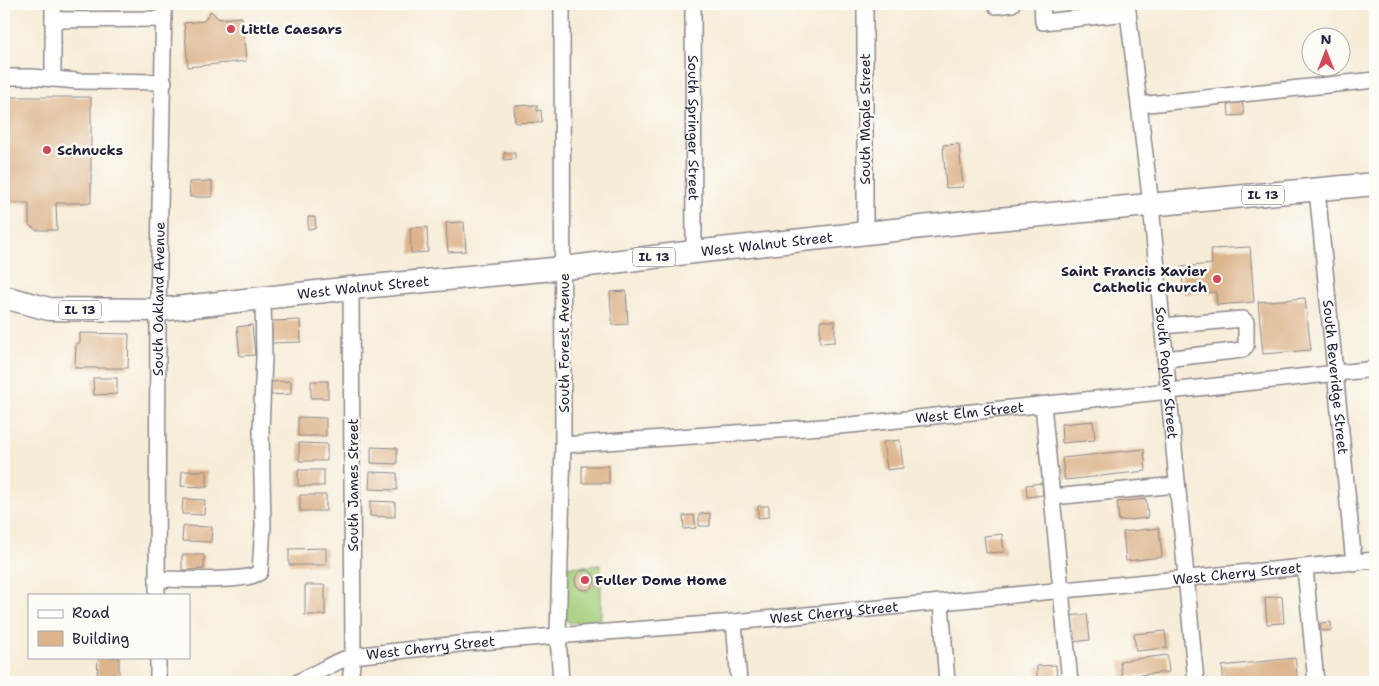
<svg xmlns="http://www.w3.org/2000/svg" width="1379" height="686" font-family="'Shantell Sans',sans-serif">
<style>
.green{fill:#a4ce7a;stroke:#63785a;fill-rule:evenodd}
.building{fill:#ddb58d}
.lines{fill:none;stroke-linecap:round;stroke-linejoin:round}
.minor-casing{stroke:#8c878a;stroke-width:18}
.highway-casing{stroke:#8c878a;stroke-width:25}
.minor{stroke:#fff;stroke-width:15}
.highway{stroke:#fff;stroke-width:22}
.poi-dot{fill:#d1495b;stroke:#fdfcf7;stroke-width:2}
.labels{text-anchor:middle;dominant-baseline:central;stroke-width:5;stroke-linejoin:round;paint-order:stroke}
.shield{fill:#fdfcf7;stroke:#646373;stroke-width:1}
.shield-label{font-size:12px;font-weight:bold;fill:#22223b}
.poi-label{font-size:14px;font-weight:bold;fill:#22223b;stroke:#fdfcf7;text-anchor:start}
.street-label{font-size:14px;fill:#22223b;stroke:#fdfcf7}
</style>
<rect width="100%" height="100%" fill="#fdfcf7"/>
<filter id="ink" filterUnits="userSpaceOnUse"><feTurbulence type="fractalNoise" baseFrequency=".02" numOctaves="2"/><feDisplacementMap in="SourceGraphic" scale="10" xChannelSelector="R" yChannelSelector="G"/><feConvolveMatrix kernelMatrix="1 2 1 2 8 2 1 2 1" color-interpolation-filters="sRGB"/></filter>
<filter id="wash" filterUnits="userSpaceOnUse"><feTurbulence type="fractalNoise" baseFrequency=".0096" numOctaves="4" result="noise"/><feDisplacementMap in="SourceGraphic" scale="20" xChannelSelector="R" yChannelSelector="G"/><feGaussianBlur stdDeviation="1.12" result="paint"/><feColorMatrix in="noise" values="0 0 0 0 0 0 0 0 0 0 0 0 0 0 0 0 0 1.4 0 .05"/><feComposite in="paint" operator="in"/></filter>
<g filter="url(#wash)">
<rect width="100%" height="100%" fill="#f6ecd8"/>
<path class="green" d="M601,565V620L569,623L565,617V567ZM584,570L590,571L595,577V585L587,591L578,588L575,583L576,575Z"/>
<g id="blocks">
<g class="building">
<path d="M211,11L219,19L242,17L246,61L188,67L184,23L204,21Z"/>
<path d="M4,97H91V203H56L57,230H36L29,225V203H4Z"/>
<path d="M1242,99L1244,115L1229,116L1228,101Z"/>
<path d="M537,105V111L541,110L542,122L515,123L514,106Z"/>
<path d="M959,144L963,187L946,188L943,145Z"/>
<path d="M504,153H515V159L504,160Z"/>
<path d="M212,181V197H190L189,182Z"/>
<path d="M308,217H315L316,228L308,229Z"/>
<path d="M464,222L466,251L448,252L446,223Z"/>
<path d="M427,227L428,252L411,253L410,228Z"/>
<path d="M1250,247L1254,302L1217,305L1216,292L1184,294L1181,267L1212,264L1211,249Z"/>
<path d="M626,291L628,324L612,325L610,292Z"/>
<path d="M1305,298L1311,350L1263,354L1258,302Z"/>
<path d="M300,320L301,342L271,343L270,321Z"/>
<path d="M820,321H835V342L820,343Z"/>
<path d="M252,325L255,355L240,356L237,327Z"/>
<path d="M80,333L129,334L128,368H75L76,343H80Z"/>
<path d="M93,378H117V394L94,395Z"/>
<path d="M291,381V394L271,395L270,382Z"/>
<rect x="311" y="381" width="17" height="17"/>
<path d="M298,417L326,418V436H298Z"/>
<path d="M1093,421L1095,440L1062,443L1061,424Z"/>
<path d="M900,440L903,468L887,470L883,442Z"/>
<path d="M299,443L327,444V461H299Z"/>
<path d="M371,447L397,448V464L371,463Z"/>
<path d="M1144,449L1146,471L1065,480L1062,458Z"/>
<path d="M1369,452H1375V469H1371Z"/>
<rect x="582" y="466" width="27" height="17"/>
<rect x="298" y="470" width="26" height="16"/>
<path d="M182,471H207V487L181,486Z"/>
<path d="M370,472L397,473V490L369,489Z"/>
<path d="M1042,483L1043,495L1027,497L1026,485Z"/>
<rect x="300" y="495" width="26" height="16"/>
<path d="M183,499L205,500L204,515L182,514Z"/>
<path d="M1146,499L1148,518L1119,521L1117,502Z"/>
<path d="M370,501L395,502V517L370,516Z"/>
<path d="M758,506H769V517L758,518Z"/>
<path d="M710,513V526H699V514Z"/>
<path d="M694,515L696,528L684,529L683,516Z"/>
<path d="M183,526L212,527L211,542L182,541Z"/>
<path d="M1159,528L1162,557L1126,561L1123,532Z"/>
<path d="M1002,534L1004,552L986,553L984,536Z"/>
<path d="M326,548V565H289V549Z"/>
<path d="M182,555H204V569L182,570Z"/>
<circle cx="585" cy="580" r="10"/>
<rect x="305" y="585" width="20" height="30"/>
<path d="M1282,596L1284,623L1267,624L1265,598Z"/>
<path d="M1087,614L1090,640L1072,642L1070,616Z"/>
<path d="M1331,622L1332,630L1321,631L1320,623Z"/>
<path d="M1165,631L1167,648L1136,651L1134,634Z"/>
<path d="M1167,655L1169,672L1122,677L1120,661Z"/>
<path d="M98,657H119V676H97Z"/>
<path d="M1295,658L1298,680L1224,682L1222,666Z"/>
<path d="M1056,665L1057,680H1037V666Z"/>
</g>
</g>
</g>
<g filter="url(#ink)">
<use href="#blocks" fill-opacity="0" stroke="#8c878a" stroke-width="1"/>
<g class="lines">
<g class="minor-casing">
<g id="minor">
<path d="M53,4V79"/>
<path id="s1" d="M693,4L694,252"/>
<path d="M865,4V234"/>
<path d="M1042,4L1043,22L1128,13"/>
<path id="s2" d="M1127,4L1151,205L1196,682"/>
<path d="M996,6L1012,4"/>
<path d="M53,20L164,19"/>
<path d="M4,77H32L77,81L164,82"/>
<path d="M1139,105L1375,80"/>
<path id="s3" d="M1317,190L1354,563"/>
<path d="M1162,326L1243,319L1246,322V346L1242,350L1165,359"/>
<path d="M1043,405L1070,682"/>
<path id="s4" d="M563,445L851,425L1375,369"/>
<path d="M1053,497L1177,485"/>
<path d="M1305,568L1316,682"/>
<path d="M157,579C177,579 248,583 260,572L263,526L261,430L264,357L263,298"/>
<path id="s5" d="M157,595L158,310L164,4"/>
<path d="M941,603L947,682"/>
<path d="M734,622L739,682"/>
<path d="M158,657V682"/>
<path id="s6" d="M298,682L337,662L353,656L468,643L734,622L1375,560"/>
<path d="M350,682L353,656L351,288"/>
<path d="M561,682L558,636L563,445L562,4"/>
</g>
</g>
<g class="highway-casing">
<g id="highway">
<path id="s7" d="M4,297L49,309L158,310L351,288L564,268L694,252L976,221L1375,184"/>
</g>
</g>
<use href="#minor" class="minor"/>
<use href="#highway" class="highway"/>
</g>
</g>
<g class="poi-dot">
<circle cx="231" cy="29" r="5"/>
<circle cx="47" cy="150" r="5"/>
<circle cx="1217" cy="279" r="5"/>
<circle cx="585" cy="580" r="5"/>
</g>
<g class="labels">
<g class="shield">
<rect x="1242" y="185.5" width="42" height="19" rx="4"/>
<rect x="633" y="247.5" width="42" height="19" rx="4"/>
<rect x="59" y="300.5" width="42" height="19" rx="4"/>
</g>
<g class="shield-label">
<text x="1263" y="195">IL 13</text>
<text x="654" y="257">IL 13</text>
<text x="80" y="310">IL 13</text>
</g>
<g class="poi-label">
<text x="241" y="29">Little Caesars</text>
<text x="57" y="150">Schnucks</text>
<text x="1207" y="271" text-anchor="end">Saint Francis Xavier<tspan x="1207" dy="16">Catholic Church</tspan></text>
<text x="595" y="580">Fuller Dome Home</text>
</g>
<g class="street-label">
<text transform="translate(865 119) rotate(-90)">South Maple Street</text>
<text stroke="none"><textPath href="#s1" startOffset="124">South Springer Street</textPath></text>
<text stroke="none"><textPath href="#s7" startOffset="768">West Walnut Street</textPath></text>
<text stroke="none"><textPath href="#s7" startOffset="362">West Walnut Street</textPath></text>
<text stroke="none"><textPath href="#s5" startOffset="296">South Oakland Avenue</textPath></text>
<text transform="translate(564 343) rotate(-90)">South Forest Avenue</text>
<text stroke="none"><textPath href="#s2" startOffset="371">South Poplar Street</textPath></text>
<text stroke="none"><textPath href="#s3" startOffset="188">South Beveridge Street</textPath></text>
<text stroke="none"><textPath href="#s4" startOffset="408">West Elm Street</textPath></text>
<text transform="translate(353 485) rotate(-90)">South James Street</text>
<text stroke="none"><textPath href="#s6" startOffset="949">West Cherry Street</textPath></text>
<text stroke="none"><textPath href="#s6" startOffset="544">West Cherry Street</textPath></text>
<text stroke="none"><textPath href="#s6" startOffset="139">West Cherry Street</textPath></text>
</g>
</g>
<rect width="1379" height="686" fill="none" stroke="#fdfcf7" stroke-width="20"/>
<rect x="28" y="594" width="162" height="65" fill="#fdfcf7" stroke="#a5a5ac"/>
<rect x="38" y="610" width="25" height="8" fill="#ffffff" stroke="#a5a5ac"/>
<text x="72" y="618" font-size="15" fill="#22223b">Road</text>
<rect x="38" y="631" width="25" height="15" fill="#ddb58d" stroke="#a5a5ac"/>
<text x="72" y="644" font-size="15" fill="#22223b">Building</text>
<g transform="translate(1326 52)"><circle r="24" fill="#fdfcf7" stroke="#a5a5ac"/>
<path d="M0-4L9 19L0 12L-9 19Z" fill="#d1495b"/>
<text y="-8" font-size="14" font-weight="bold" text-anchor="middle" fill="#22223b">N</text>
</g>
</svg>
